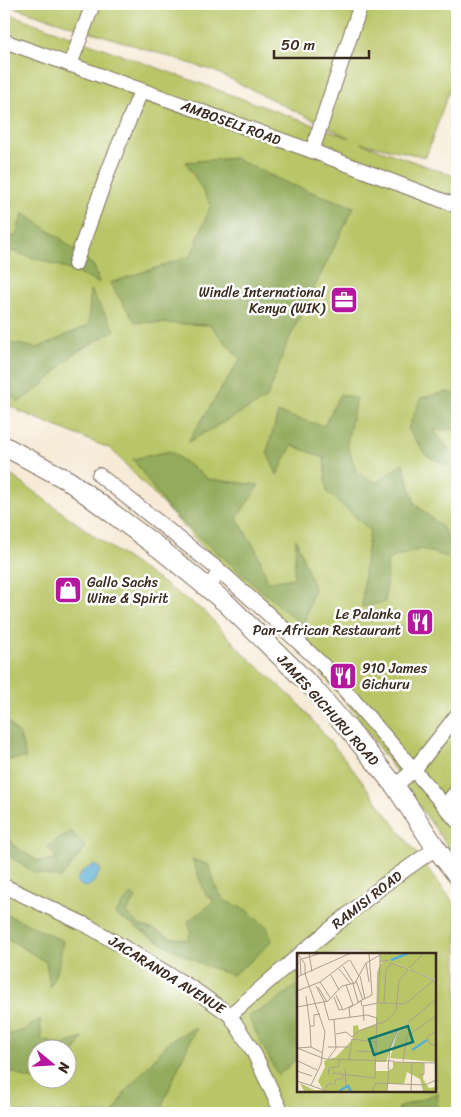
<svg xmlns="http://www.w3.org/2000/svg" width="461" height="1117" font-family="Sriracha,sans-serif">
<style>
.green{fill:#b9c668;stroke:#7a7843;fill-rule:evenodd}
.forest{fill:#92ab5c;stroke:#666a3d}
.water{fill:#58afd5;stroke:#4a6c7a}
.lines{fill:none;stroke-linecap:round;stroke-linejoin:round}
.minor-casing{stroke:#7d6e5f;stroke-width:16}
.major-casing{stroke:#7d6e5f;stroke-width:21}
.minor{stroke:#fff;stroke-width:14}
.major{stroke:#fff;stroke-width:19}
.labels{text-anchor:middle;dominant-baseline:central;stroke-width:5;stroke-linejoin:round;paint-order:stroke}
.street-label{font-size:14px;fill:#3b2a1e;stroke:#fff}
.poi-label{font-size:14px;fill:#3b2a1e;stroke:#fff;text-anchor:end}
.inset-river{fill:none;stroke:#58afd5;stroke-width:2.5}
.inset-road{fill:none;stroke:#ac9e8e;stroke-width:1}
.view{fill:#0f766e;fill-opacity:0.15;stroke:#0f766e;stroke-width:2.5}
.inset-edge{fill:none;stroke:#3b2a1e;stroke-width:2.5}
</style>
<rect width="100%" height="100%" fill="#fff"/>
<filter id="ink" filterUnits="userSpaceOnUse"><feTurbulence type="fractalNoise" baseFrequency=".02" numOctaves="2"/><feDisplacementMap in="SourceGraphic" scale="10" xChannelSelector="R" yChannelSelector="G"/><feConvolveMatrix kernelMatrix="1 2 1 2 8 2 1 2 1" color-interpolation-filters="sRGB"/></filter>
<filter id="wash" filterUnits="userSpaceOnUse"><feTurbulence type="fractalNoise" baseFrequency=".0096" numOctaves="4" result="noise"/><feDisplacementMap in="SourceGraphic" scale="20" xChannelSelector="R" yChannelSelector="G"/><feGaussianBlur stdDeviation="1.12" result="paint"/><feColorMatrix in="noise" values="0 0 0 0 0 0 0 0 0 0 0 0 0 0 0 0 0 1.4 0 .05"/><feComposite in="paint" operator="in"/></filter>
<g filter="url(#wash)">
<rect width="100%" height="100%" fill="#f7ebd8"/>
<g class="green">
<path d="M4,4H457V67L426,157L361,143L457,177V860L355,713L279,623L232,578L111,449L19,411L4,402V12L350,138L214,71Z"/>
<path d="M4,470L100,540L205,612L243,653L297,702L345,759L457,907V1113H4ZM298,954H435V1091H298ZM38,1050H68V1080H38Z"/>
</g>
<g class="forest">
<path d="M234,158L289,184L354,207L287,343L267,398L188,442L240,359L210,325L135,322L110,283L191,256L211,205L186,162Z"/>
<path d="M23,213L60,238L94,266L99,283L60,266L4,249V233L15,237Z"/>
<path d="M90,290L115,330L75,353L43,385L19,402L4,391V342L38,348L89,325Z"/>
<path d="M447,392L457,395V431L455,429L434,430L452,453L457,457V469L427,456L408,429L421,398Z"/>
<path d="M340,394L356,398L347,443L356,472L376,483L403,463L415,504L442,527L457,555V560L421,549L388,559L385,602L362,607L365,562L370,530L327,492L324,458L292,445L277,475L267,452L278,413L324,426Z"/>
<path d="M170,451L208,479L259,485L237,518L257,552L268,582L294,578L296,539L314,588L303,626L170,512L133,459Z"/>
<path d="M4,717L20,736L26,758L4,760Z"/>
<path d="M4,830L15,847L38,861H58L48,846L71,831L86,847L61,878L35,873L4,853Z"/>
<path d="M192,859L209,865L216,888L225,901L247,910L267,927L272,941L251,961L232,975L199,963L153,938L115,914L131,894L136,898L126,913L139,925L155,930L169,937L188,940L191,931L188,921C197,914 207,909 214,900L206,895Z"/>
<path d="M4,913L63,941L58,967L50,987L46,962L4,936Z"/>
<path d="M298,984V1058L278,1075L248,1017L273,1003Z"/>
<path d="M40,1019L42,1040L62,1045L83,1038L68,1061V1050H38V1080H55L54,1081L28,1079L4,1068V1036L24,1030Z"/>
<path d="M196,1027L162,1105L173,1113H114L125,1092L170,1041Z"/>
<path d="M438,1093L437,1113H400L398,1108Z"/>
</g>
<path class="water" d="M95,865L99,867L100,871C96,881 87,894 77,882C78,873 87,868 95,865Z"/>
</g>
<g filter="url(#ink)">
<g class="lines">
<g class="minor-casing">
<g id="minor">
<path d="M4,41L312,151L457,206"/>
<path d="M70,65L93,4"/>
<path d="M312,151L361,4"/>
<path d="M75,264L109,169L141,91"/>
<path d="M99,475L220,571L208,588"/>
<path d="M220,571L266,612L324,666L414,770L457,715"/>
<path d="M395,786L414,770L457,821"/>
<path d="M445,805L457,791"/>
<path d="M4,886L88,926L192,988L230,1015L253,1051L282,1113"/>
<path d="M300,954L385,884L436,848"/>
<path d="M230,1015L298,956"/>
</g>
</g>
<g class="major-casing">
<path id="major" d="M4,446L69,481L89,496L159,548L226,603L313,688L350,731L395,786L436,848L457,875"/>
</g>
<use href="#minor" class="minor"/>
<use href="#major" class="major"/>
</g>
</g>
<defs>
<g id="office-square" transform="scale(1.4375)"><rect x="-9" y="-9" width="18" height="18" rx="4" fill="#b5179e" stroke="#fff"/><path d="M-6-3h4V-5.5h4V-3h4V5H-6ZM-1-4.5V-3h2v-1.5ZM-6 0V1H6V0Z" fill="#fff"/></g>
<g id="shop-square" transform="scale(1.4375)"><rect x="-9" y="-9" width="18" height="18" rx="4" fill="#b5179e" stroke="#fff"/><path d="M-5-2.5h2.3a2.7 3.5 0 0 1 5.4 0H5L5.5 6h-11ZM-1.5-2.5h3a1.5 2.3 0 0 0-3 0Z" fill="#fff"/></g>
<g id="restaurant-square" transform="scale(1.4375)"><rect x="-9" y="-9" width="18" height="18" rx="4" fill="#b5179e" stroke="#fff"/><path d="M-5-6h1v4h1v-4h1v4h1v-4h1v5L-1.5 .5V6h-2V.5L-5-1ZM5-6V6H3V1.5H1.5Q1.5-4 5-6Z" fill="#fff"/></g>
</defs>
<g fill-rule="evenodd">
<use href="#office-square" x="344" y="300"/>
<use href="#shop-square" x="68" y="590"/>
<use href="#restaurant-square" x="420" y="622"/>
<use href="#restaurant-square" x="343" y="676"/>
</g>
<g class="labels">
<g class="street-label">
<text transform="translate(231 123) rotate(20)">AMBOSELI ROAD</text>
<text transform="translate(328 710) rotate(48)">JAMES GICHURU ROAD</text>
<text transform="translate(367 900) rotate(-38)">RAMISI ROAD</text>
<text transform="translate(167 975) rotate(32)">JACARANDA AVENUE</text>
</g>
<g class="poi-label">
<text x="325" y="292">Windle International<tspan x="325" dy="16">Kenya (WIK)</tspan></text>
<text x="87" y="582" text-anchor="start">Gallo Sachs<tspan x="87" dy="16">Wine &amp; Spirit</tspan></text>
<text x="401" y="614">Le Palanka<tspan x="401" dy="16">Pan-African Restaurant</tspan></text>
<text x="362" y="668" text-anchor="start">910 James<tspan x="362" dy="16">Gichuru</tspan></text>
</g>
</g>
<g transform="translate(297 953)">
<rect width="139" height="139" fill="#f7ebd8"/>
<path d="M83,0H139V27L91,7L139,28V109L93,105L100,81L112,67L98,82L89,109H78V118H91L96,115V109L127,110L126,126L132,135L139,134V138H126L123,126L110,119L107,131H90V138H7L3,130L17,137H26L21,128L28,114L27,108L39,104L56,86V73L61,72L62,77L79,71L80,20L83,11L88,8L83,9Z" fill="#b9c668"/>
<path class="inset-river" d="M94,7L112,0M115,97L130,87M42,138L51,133L54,138"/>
<path class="inset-road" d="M0,0L8,11V21L28,79L24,111L14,132M12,0L15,19M83,0V9L92,7M3,6L4,22M5,6L24,0M53,7L62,23M69,10L72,29M94,10L111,16M46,13L57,31M112,15L127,0M42,16L54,31M112,16L137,27M34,22L42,37M63,23L68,46M0,24L54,0M59,28L66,47M56,31L61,49L75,42L72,0M19,33L28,50M21,34L30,49M0,38L23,29M39,42L46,57L56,52L49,32M9,43L13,73M37,44L42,57L46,56M34,46L23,29L52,7M27,50L32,67L70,62L80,65L78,125L35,120M81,50L83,9M87,50L89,17L94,10M0,54L31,48L45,33L58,30L69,10L83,2M99,58L102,27L111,17M53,64L52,55L64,48L65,53M67,68L66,53L81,50L108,51L137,27M139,78L130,84L133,91L139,92M39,81L49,79L55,84L62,78L89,68L99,58M14,94L13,73H17V62L23,61M31,94H52M0,95L28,106L97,108M1,95L14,94L26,100M60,98L78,99M31,106L39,95L37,66M52,107L55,86L79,89M1,108L20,117M106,108L110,83L139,63M96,109L139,110M48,116L49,133M91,116L93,94L100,79L139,46M0,118L15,123M31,122L32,115L41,114L43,106M122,122L127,121V110M0,128L30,138M29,135L31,131H38L39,126H45L46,122M75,138L79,130L128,132L139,127M90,138L92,115M114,138L115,109"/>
<path class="view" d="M111,73L116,89L77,102L72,86Z"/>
<rect width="139" height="139" class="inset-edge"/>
</g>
<rect width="461" height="1117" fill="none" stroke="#fff" stroke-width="20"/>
<g transform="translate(52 1064) rotate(108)"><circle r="24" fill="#ffffff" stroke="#b1aaa5"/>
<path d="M0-4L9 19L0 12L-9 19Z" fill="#b5179e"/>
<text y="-8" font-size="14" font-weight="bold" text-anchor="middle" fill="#3b2a1e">N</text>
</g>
<path d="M274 50v8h95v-8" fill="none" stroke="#3b2a1e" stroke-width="2.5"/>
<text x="281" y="50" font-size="15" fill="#3b2a1e" stroke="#ffffff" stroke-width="4" paint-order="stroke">50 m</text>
</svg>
